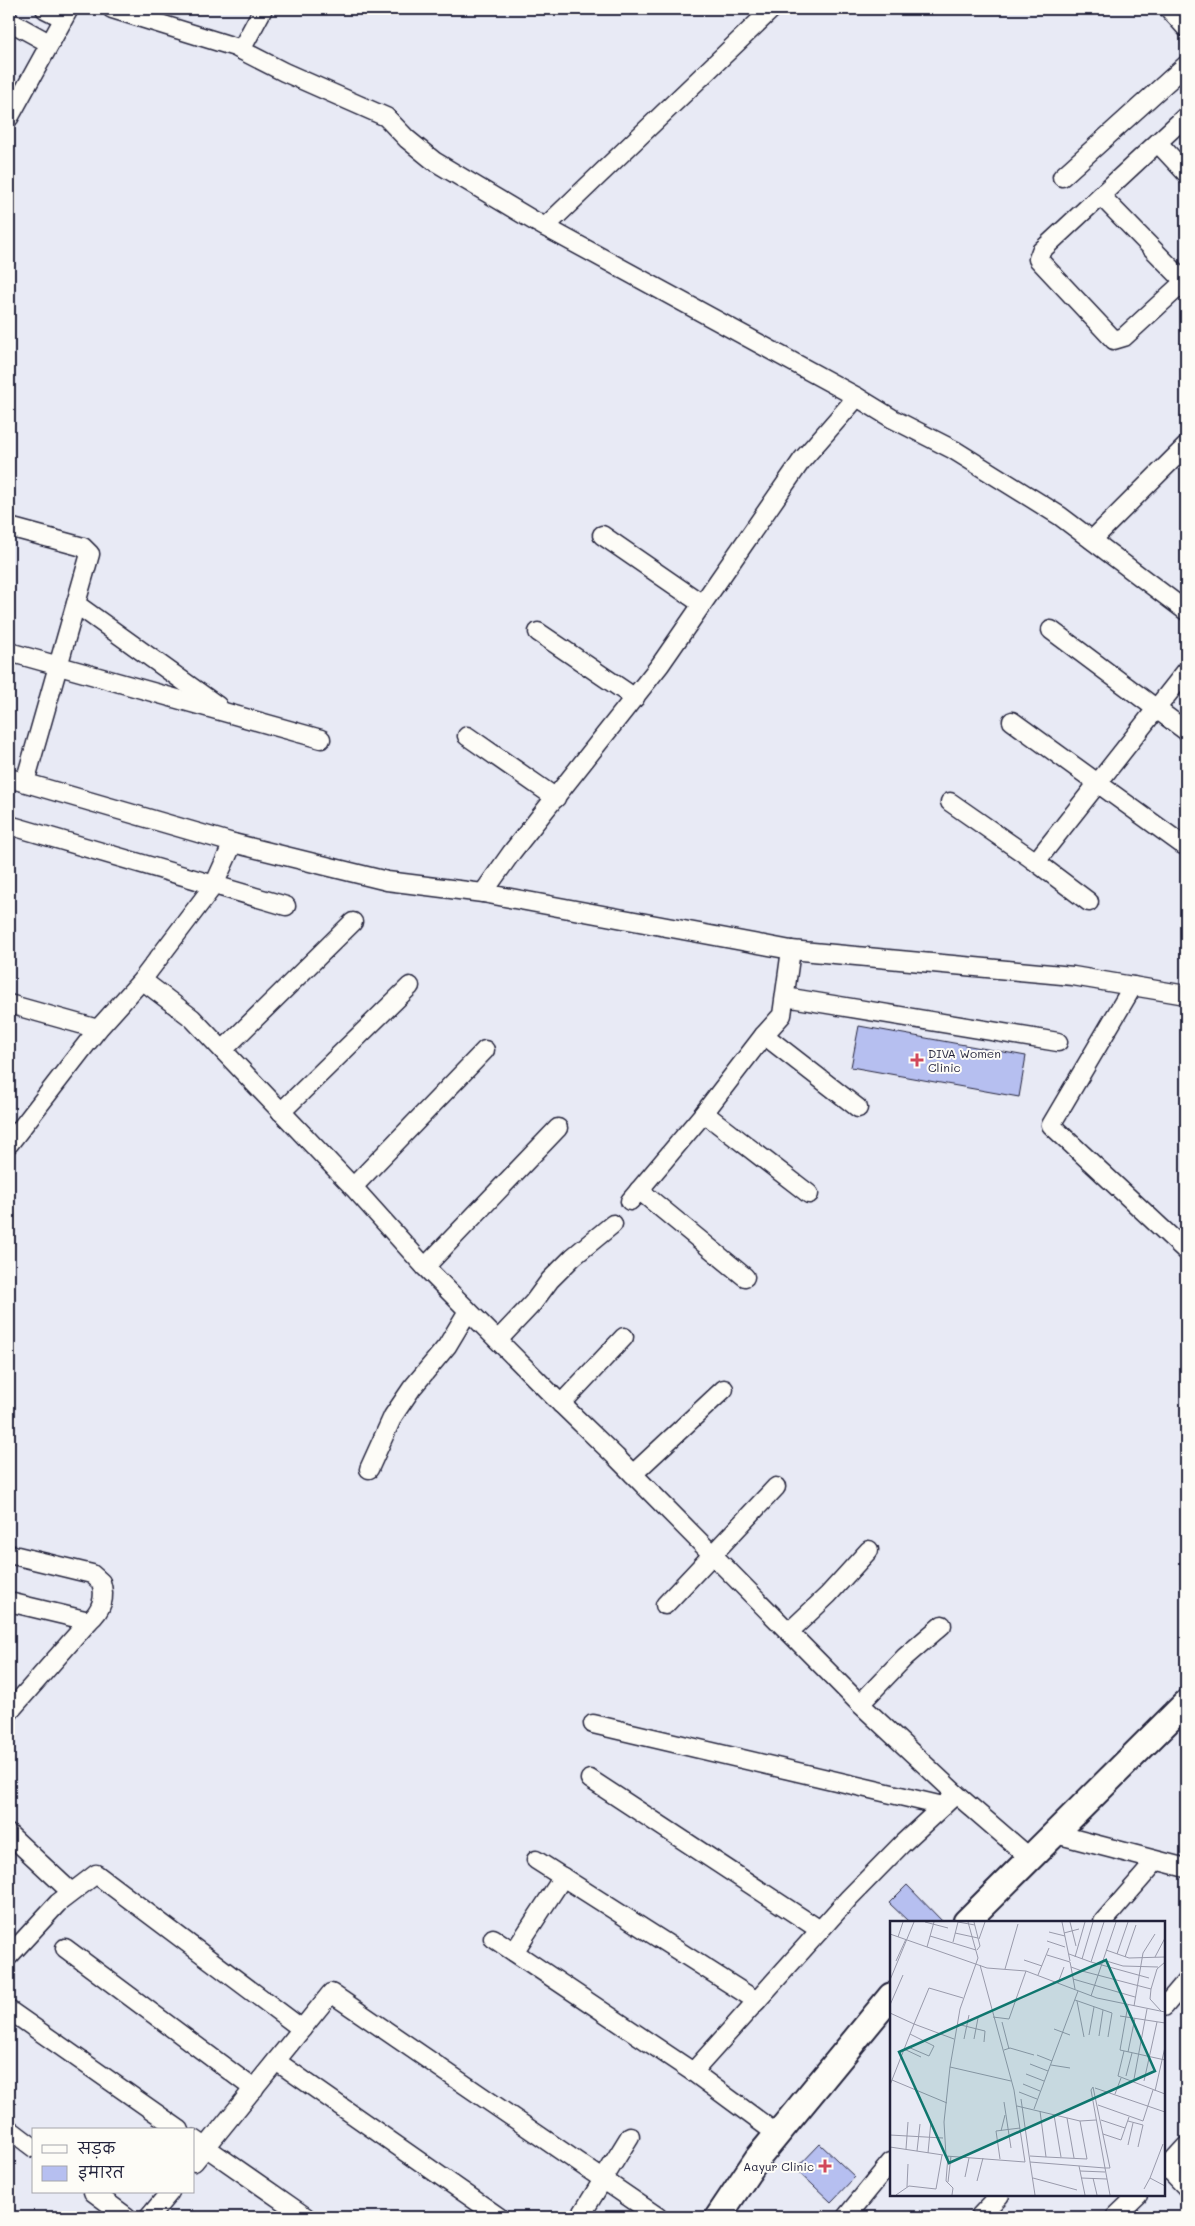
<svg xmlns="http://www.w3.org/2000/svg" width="1195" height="2226" font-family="Mali,'Playpen Sans Deva',sans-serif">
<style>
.building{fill:#b6bff0;stroke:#22223b}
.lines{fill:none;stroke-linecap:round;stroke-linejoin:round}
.street-casing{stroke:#22223b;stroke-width:21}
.secondary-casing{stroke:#22223b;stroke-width:29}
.street{stroke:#fdfcf7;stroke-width:18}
.secondary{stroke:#fdfcf7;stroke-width:25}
.poi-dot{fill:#d1495b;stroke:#fdfcf7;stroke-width:2}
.labels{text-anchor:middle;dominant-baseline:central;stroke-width:4;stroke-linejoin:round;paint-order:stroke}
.poi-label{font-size:12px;fill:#22223b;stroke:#fdfcf7;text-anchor:start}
.inset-road{fill:none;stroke:#999aab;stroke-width:1}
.view{fill:#0f766e;fill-opacity:0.15;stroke:#0f766e;stroke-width:2.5}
.inset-edge{fill:none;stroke:#22223b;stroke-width:2.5}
</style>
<rect width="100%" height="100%" fill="#e8eaf5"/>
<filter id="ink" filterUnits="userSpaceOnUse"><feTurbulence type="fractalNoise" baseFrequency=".02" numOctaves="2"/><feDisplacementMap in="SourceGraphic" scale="10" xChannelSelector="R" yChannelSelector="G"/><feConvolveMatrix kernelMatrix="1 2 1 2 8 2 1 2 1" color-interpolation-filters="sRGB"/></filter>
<g filter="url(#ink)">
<g class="building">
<path d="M859,1026L1026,1056L1019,1097L851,1067Z"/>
<path d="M907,1885L943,1922H909L889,1903Z"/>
<path d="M820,2144L855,2177L831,2202L796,2169Z"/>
</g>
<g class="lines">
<g class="street-casing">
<g id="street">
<path d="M45,9L63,18"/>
<path d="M112,9L235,47L284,72L386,117L407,139L434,161L536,222L857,397"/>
<path d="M1169,9L1186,28"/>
<path d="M9,21L49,43"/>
<path d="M241,50L263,9"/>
<path d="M1186,116L1041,251L1038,259L1114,340L1124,337L1186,280"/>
<path d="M9,118L69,9"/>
<path d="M1158,143L1186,173"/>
<path d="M1062,177L1186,65"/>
<path d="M1101,196L1184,281"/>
<path d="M545,227L772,9"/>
<path d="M9,527L83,547L90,554L25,782"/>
<path d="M602,535L702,604"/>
<path d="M1092,540L1186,446"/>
<path d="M76,604L218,706"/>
<path d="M1051,630L1186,731"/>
<path d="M538,632L635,698"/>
<path d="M9,652L321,739"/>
<path d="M1012,721L1183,845"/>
<path d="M467,736L556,798"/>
<path d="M9,778L233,843L387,881L483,893L791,950L1073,976L1186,995"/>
<path d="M950,802L1032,859H1038L1186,671"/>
<path d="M9,825L286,906"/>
<path d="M1032,859L1089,902"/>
<path d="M483,893L512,852L660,665L802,460L857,397L893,419L954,450L1060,516L1186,611"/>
<path d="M142,980L192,1018L353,1187L425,1267L554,1397L616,1457L860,1704L956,1794L1030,1858"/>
<path d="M1133,986L1051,1125L1186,1251"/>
<path d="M785,997L1058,1042"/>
<path d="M9,1004L98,1029"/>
<path d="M764,1035L858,1108"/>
<path d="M223,1050L353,922"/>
<path d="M281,1112L410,986"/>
<path d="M704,1113L809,1194"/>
<path d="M9,1144L98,1029L142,980L214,885L233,843"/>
<path d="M353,1187L485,1050"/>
<path d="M639,1190L745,1277"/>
<path d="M630,1201L704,1113L764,1035L782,1015L791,950"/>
<path d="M425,1267L558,1128"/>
<path d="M498,1340L533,1303L550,1280L573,1257L613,1224"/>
<path d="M561,1404L624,1337"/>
<path d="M369,1469L393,1416L412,1388L447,1346L468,1311"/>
<path d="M633,1474L724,1389"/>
<path d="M9,1554L92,1574L101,1582C106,1598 101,1611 89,1621L9,1602"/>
<path d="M665,1605L776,1487"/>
<path d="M790,1631L828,1595L869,1550"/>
<path d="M860,1704L905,1657L942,1625"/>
<path d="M9,1712L89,1621"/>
<path d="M593,1724L943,1806"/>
<path d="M590,1779L820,1930"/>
<path d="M1052,1833L1186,1868"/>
<path d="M9,1834L71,1892"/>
<path d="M536,1860L757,2001"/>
<path d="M1103,1922L1156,1861"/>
<path d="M493,1938L693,2072L849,1898L903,1843L956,1794"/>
<path d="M65,1948L254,2089"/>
<path d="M514,1952L563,1877"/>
<path d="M9,1956L58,1903L96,1874L302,2029"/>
<path d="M1164,2007L1186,1981"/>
<path d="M9,2010L180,2130"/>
<path d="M276,2061L499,2217"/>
<path d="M693,2072L777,2134"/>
<path d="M9,2129L34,2148"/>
<path d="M194,2139L306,2217"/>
<path d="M194,2162L331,1993L658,2217"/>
<path d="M1164,2164L1186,2187"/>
<path d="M1164,2170L1186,2146"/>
<path d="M93,2192L127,2217"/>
<path d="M149,2217L170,2192"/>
<path d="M580,2217L630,2136"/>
<path d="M846,2217L891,2162"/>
<path d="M979,2217L1000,2195"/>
<path d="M1115,2217L1138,2195"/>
</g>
</g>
<g class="secondary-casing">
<g id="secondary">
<path d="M966,1922L1186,1703"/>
<path d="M718,2217L757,2159L891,1996"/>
</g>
</g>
<use href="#street" class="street"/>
<use href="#secondary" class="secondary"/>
</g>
</g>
<g class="poi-dot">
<path d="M914.5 1052.5h5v5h5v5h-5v5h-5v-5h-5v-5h5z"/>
<path d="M822.5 2158.5h5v5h5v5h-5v5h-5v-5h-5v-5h5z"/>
</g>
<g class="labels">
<g class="poi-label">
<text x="928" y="1053">DIVA Women<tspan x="928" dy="14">Clinic</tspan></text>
<text x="814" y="2166" text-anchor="end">Aayur Clinic</text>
</g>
</g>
<g transform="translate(890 1921)">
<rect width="275" height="275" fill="#e8eaf5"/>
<path class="inset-road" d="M35,1L58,7M68,1L85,4M78,1L88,37L70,88L60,146L121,160M84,1L88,17M172,1L180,40M180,1L186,25M214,1L201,41L259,57M159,11L175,15M65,12L88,17L90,25L87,29M174,12L189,8M0,13L97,47L136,50L207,77L275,91M40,15L86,29M8,16L13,1M89,18L95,1M157,20L175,26M63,21L68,1M37,26L44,1M216,29L239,37L275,36M179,33L201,41M227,33L238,1M157,34L180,41L181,46L192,50L261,68L260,78L271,90M185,36L195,1M235,36L246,4M265,36L275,17M192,38L203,1M134,39L152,45M213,39L233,45L268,46M6,40L16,18M181,46L185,68M115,48L128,3M148,54L159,27M183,58L245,76M0,59L24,1M168,62L174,46M261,68L267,48L275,41M201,75L226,1M185,79L222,92L218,116M187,80L194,116M0,84L13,54M238,84L230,129L275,139M244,85L253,32L265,13M0,92L24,103L0,164M230,95L275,102M103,96L119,98L136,50M112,101L119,128M67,103L95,110L94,121M164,108L180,114M199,114L204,86M209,115L213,89M64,118L24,103L39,67L73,77M74,118L79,94M84,118L88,97M18,126L39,135L44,125L20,113M14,128L31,136M114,129L120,127L144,134M234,130L228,155L275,173M238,131L245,97M147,134L162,140M140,143L158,150M161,144L180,147M60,146L54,201L56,235L135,241L124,169L90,44M136,153L154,160M236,155L242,132M244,158L257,88M2,159L57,182M254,160L267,101M133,163L150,170M205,167L275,191M265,170L275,126M129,171L147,178M225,173L231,157M131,178L140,241M114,181L121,227M208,184L253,200L263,169M127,185L190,200L206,199M144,188L188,70M150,190L156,236L197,238L190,200M164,194L171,236M177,197L184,237M211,199L235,207M238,200L253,204L248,226M111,210L115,194M213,213L231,219L239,196M0,214L53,217M238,224L243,202M0,226L53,234M16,228L18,201M27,230L30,203M38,232L41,200M58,235L56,260L63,267L62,274M140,235L156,236M110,238L106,210L130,207M189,245L195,274M190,250L215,251M75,256L79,237M143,257L187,269M191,257L217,258M203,257L207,274M260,257L273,223M87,260L93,237M58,261L61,235M17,266L18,243M254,268L260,257L275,265M6,274L19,265L46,268L52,234M145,274L140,241L215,247H220L203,166L201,169L215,247L220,274"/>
<path class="view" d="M216,39L265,150L59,242L9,131Z"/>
<rect width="275" height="275" class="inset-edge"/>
</g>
<rect width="1195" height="2226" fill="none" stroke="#fdfcf7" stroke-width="30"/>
<rect x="15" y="15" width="1165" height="2196" fill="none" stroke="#22223b" stroke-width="2" filter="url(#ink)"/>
<rect x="32" y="2128" width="162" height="65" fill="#fdfcf7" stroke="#a5a5ac"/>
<rect x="42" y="2145" width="25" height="8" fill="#fdfcf7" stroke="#a5a5ac"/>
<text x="78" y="2154" font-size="15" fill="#22223b">सड़क</text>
<rect x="42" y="2166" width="25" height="15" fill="#b6bff0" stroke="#a5a5ac"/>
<text x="78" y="2178" font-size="15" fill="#22223b">इमारत</text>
</svg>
